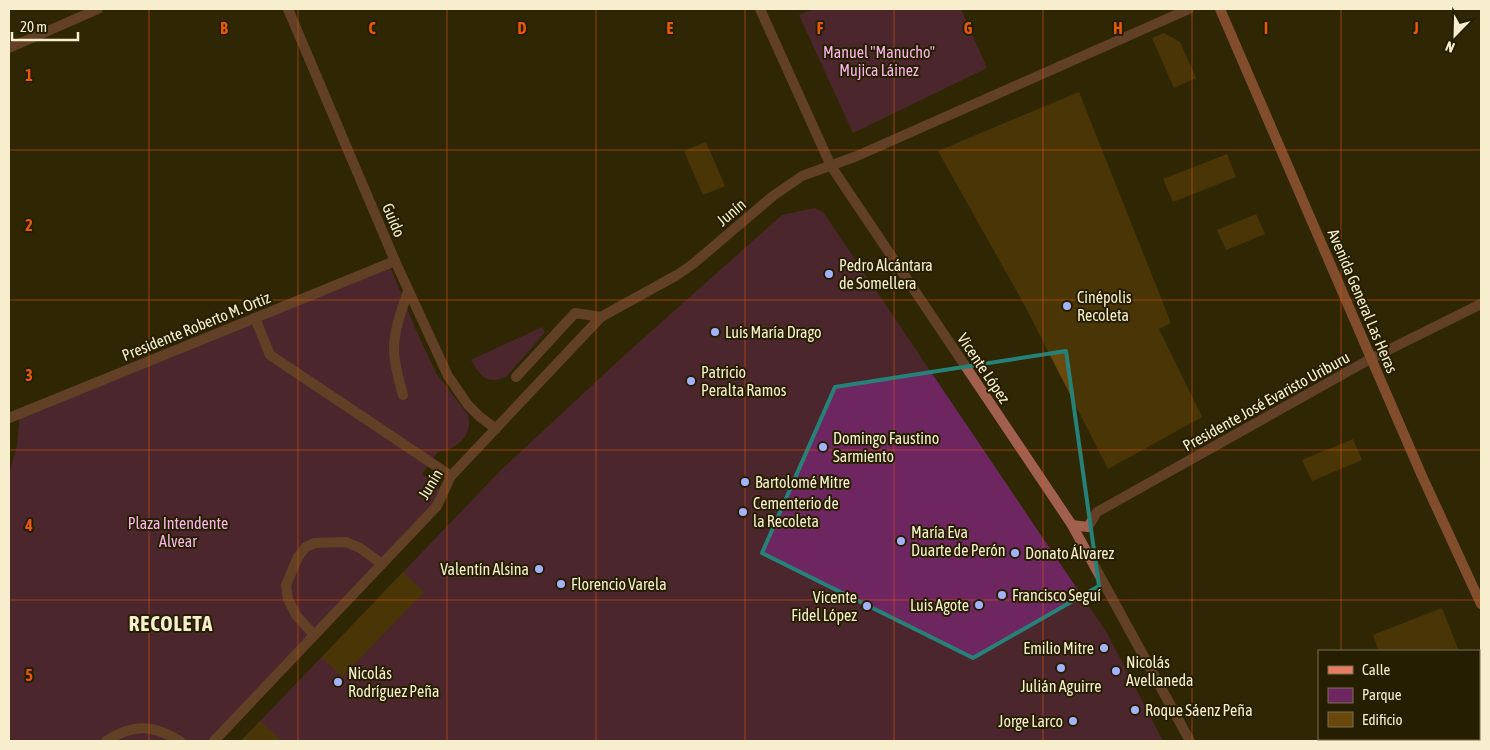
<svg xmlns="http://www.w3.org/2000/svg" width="1490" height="750" font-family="'Asap Condensed',sans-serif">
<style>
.green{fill:#6e2661}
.building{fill:#6a480c}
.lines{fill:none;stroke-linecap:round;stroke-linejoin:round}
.lane{stroke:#a15f4e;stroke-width:10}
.street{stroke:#a15f4e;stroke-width:10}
.secondary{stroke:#e67c61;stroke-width:10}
.marked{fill:none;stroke:#268278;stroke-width:4;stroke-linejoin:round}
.grid{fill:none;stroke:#e8590c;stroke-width:1;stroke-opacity:0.55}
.poi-dot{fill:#a4b2fc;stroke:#261e00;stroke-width:2}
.labels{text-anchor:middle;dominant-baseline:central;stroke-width:4;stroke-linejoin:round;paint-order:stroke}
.park-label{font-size:16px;fill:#f9b5e9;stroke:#261e00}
.street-label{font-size:16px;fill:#f6eecd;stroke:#261e00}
.poi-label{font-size:16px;fill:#f6eecd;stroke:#261e00;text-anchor:start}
.district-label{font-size:21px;font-weight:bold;letter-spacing:1px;fill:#f6eecd;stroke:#261e00}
.grid-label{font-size:16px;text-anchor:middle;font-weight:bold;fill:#e8590c;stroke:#261e00;stroke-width:4;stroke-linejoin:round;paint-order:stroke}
</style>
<rect width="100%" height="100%" fill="#302704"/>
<g class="green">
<path d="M814,9H961L987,68L853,133L799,15Z"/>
<path d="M815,208L823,212L1107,633L1163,741H241L501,470L628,352L782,215Z"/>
<path d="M389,264L415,328L436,373L468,415C474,435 456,450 438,452L422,474L443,491L437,506L214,741H9V474L17,446L20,414Z"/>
<path d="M542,327L545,332L507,376C486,386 481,376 471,360Z"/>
</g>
<g class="building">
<path d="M1164,33L1180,42L1196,78L1174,88L1152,38Z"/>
<path d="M1079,92L1171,323L1159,329L1202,417L1108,469L1025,306L938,151Z"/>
<path d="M706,142L725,186L703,195L684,151Z"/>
<path d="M1227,154L1236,177L1173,202L1163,179Z"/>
<path d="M1256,214L1265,234L1226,250L1217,230Z"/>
<path d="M1353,439L1362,460L1312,481L1302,460Z"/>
<path d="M403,572L424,592L342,677L322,657Z"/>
<path d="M1442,608L1459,651H1379L1373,635Z"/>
<path d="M260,721L282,741H241Z"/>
</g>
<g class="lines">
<g class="lane">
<path d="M255,318L270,355L451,476"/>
<path d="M516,377L575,313L601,317"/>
<path d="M403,395C399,380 394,365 394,349C394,329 402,310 408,291"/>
</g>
<g class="street">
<path d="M288,9L395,261L448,376L468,405L479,416L496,429"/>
<path d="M760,9L831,166L1072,525L1190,741"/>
<path d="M9,48L98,9"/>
<path d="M9,418L395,261"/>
<path d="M1072,525L1088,527L1097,512L1372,358L1481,304"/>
<path d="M314,635L296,615L288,599L286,585L298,557L306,547L314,543L346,542L360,548L382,564"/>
<path d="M106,741C133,724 152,724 180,741"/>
<path d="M214,741L437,506L451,476L601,317L677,275L693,264L773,196L802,176L857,156L1189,9"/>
</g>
<path class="secondary" d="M1220,9L1422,476L1481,604"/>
</g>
<path d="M0 0H1490V750H0ZM1066,351L1099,586L973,658L762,553L835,387Z" fill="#302704" fill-opacity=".55" fill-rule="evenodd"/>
<path class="marked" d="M1066,351L1099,586L973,658L762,553L835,387Z"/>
<path class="grid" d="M149,9V741M298,9V741M447,9V741M596,9V741M745,9V741M894,9V741M1043,9V741M1192,9V741M1341,9V651M9,150H1481M9,300H1481M9,450H1481M9,600H1481M1341,739V741"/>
<g class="poi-dot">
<circle cx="829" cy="274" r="5"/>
<circle cx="1067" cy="306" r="5"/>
<circle cx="715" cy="332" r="5"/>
<circle cx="691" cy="381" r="5"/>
<circle cx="823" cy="447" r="5"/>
<circle cx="745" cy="482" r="5"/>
<circle cx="743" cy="512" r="5"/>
<circle cx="901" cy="541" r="5"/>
<circle cx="1015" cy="553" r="5"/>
<circle cx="539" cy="569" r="5"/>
<circle cx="561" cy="584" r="5"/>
<circle cx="1002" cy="595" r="5"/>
<circle cx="979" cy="605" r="5"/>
<circle cx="867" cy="606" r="5"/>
<circle cx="1104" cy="648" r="5"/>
<circle cx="1061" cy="668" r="5"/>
<circle cx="1116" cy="671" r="5"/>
<circle cx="338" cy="682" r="5"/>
<circle cx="1135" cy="710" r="5"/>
<circle cx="1073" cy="721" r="5"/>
</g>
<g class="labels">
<g class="park-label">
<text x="879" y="52">Manuel "Manucho"<tspan x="879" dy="18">Mujica Láinez</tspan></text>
<text x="178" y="523">Plaza Intendente<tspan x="178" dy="18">Alvear</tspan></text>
</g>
<g class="street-label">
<text transform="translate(731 212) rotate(-40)">Junín</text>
<text transform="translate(394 220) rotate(67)">Guido</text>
<text transform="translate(1363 301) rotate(67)">Avenida General Las Heras</text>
<text transform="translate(196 326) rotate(-22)">Presidente Roberto M. Ortiz</text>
<text transform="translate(984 368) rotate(56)">Vicente López</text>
<text transform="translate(1266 401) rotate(-29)">Presidente José Evaristo Uriburu</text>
<text transform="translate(430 484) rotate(-59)">Junín</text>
</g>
<g class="poi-label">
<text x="839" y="265">Pedro Alcántara<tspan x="839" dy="18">de Somellera</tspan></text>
<text x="1077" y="297">Cinépolis<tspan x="1077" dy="18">Recoleta</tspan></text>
<text x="725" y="332">Luis María Drago</text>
<text x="701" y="372">Patricio<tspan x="701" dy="18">Peralta Ramos</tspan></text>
<text x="833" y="438">Domingo Faustino<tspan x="833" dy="18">Sarmiento</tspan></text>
<text x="755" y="482">Bartolomé Mitre</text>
<text x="753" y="503">Cementerio de<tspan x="753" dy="18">la Recoleta</tspan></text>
<text x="911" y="532">María Eva<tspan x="911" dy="18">Duarte de Perón</tspan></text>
<text x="1025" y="553">Donato Álvarez</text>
<text x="529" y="569" text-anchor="end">Valentín Alsina</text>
<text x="571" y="584">Florencio Varela</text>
<text x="1012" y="595">Francisco Seguí</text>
<text x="857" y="597" text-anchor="end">Vicente<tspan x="857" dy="18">Fidel López</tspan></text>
<text x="969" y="605" text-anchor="end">Luis Agote</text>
<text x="1094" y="648" text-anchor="end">Emilio Mitre</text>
<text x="1126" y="662">Nicolás<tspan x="1126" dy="18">Avellaneda</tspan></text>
<text x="348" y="673">Nicolás<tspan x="348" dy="18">Rodríguez Peña</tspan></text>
<text x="1061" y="686" text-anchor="middle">Julián Aguirre</text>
<text x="1145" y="710">Roque Sáenz Peña</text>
<text x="1063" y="721" text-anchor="end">Jorge Larco</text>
</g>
<g class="district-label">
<text x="171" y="623">RECOLETA</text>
</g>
</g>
<g class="grid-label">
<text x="224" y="34">B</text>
<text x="372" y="34">C</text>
<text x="522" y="34">D</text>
<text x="670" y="34">E</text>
<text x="820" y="34">F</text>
<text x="968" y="34">G</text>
<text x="1118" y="34">H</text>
<text x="1266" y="34">I</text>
<text x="1416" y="34">J</text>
<text x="29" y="81">1</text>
<text x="29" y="231">2</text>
<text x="29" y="381">3</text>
<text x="29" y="531">4</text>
<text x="29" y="681">5</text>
</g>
<rect width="1490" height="750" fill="none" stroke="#f6eecd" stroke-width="20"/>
<rect x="1318" y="650" width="162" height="90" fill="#261e00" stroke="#797152"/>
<rect x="1328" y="666" width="25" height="8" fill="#e67c61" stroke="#797152"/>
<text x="1362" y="675" font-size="15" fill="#f6eecd">Calle</text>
<rect x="1328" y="688" width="25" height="15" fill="#6e2661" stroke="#797152"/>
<text x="1362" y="700" font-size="15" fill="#f6eecd">Parque</text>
<rect x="1328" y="712" width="25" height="15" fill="#6a480c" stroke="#797152"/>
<text x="1362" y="725" font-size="15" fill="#f6eecd">Edificio</text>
<g transform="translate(1455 35) rotate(203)" stroke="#261e00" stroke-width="4" paint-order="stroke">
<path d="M0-4L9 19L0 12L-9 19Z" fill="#f6eecd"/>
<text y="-8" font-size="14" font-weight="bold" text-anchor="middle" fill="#f6eecd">N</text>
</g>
<path d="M12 32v8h66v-8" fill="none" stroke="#f6eecd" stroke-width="2.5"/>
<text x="20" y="32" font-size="15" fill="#f6eecd" stroke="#261e00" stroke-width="4" paint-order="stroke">20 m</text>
</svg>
